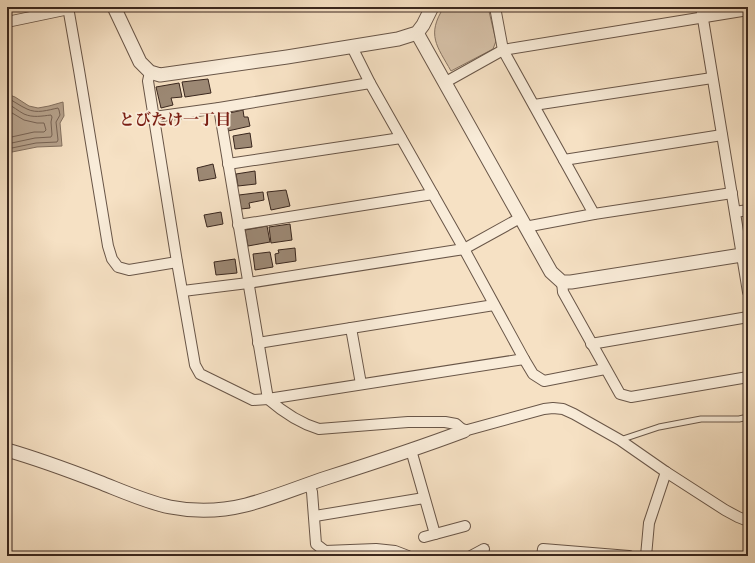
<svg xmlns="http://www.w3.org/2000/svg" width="755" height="563" font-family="'Libre Bodoni','Noto Serif JP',serif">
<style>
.green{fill:#d6c1a8;stroke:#887463}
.water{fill:#b6a28c;stroke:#847160}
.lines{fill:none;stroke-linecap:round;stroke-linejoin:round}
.shore{stroke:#786455;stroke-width:1}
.building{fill:#9c8874;stroke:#3a271e}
.service-casing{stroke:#695648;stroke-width:7}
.minor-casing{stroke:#695648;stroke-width:12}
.tertiary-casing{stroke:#695648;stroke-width:15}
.service{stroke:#f9ecd9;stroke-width:5}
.minor{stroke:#f9ecd9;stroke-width:10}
.tertiary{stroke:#f9ecd9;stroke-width:13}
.labels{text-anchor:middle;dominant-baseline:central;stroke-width:3.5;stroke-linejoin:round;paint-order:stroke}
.neighbourhood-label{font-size:16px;font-weight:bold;fill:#7a1f14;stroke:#f9ecd9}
</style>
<rect width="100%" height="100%" fill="#f6e1c4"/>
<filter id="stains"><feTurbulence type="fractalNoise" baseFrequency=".005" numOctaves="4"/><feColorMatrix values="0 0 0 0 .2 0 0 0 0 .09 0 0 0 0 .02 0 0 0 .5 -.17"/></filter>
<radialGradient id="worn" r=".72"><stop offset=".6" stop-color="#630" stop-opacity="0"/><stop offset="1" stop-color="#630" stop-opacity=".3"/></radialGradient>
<path class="green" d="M444,7H488L496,41L493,49L451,71C437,46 426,35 444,7Z"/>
<path class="water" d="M7,94L15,97L29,106L38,108L49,106L63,102L64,116L60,123L62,146L37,147L7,153Z"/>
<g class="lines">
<g class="shore">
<path d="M7,98C14,101 20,106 27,109C37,114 48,110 58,108L59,110L60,115L56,122L58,140L57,142L36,143L7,149"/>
<path d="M7,104C13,106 18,111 24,114C33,118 42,116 51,115L52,117L51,122L52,135L51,137L35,138L7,144"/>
<path d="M7,110L24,120L37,123H44L46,130L44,132H34L7,138"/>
</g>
</g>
<g class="building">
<path d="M208,79L211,93L185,97L182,82Z"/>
<path d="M179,83L182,97L171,98L173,105L161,108L156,87Z"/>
<path d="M243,110L244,117H248L250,126L228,131L225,114Z"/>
<path d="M250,133L252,147L235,149L233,136Z"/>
<path d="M213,164L216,178L199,181L197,168Z"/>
<path d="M255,171L256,184L238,186L236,174Z"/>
<path d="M286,190L290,206L271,210L267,192Z"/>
<path d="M263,192L264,200L249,203L250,208L241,209L239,195Z"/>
<path d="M221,212L223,224L207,227L204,215Z"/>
<path d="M290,224L292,240L271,243L269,227Z"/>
<path d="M267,226L270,242L248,246L245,230Z"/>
<path d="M295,248L296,261L276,264L275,254L279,253L278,250Z"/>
<path d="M270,252L273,267L255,270L253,254Z"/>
<path d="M235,259L237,273L216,275L214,262Z"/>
</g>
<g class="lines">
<g class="service-casing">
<path id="service" d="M620,440L659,427L701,419H739L748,417"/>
</g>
<g class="minor-casing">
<g id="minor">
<path d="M68,7L79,70L108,246L112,259L118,267L129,270L177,262"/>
<path d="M495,7L503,50L594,214"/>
<path d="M701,7L748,292"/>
<path d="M7,22L69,9"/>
<path d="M352,47L370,83L464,249L524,359L533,374L544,381L605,369"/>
<path d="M150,72L148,81L177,262L195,365L200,374L253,400L268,399L524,359"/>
<path d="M444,83L503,50L748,10"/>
<path d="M534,105L712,78"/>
<path d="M219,108L268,399C283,412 299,423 319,429L408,422H445L456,424L464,431L544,409L553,408L563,409L574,414L620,440L666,472L725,510L738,517L748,521"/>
<path d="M154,117L219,108L370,83"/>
<path d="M564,160L722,135"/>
<path d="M228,164L401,138"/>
<path d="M735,212L748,210"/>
<path d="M238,225L433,194"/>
<path d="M525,227L594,214L732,193"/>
<path d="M562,282L563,292L620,394L631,397L748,377"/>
<path d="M183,291L248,283L464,249L520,218"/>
<path d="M351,328L361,384"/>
<path d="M258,343L494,305"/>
<path d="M591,344L748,317"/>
<path d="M411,450L435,534"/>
<path d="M309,484L312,492L316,544L325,551L376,549L395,551L408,556"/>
<path d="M315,516L424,498"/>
<path d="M424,537L465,526"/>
<path d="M471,556L484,549"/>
<path d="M542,556L543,549L629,556"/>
<path d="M646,556L649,523L666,472"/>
</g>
</g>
<g class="tertiary-casing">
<g id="tertiary">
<path d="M114,7L140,62L150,72L160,75L287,57L398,39L417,33L423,25L432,7"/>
<path d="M417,33L551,272L562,282H571L748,254"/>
<path d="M7,450C38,459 68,470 99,482C122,491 146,502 170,507C195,512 222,511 246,505C273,498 299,487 326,478C373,463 419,448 464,431"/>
</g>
</g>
<use href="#service" class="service"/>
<use href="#minor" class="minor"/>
<use href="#tertiary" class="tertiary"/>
</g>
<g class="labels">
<g class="neighbourhood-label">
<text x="175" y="120">とびたけ一丁目</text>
</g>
</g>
<rect width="755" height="563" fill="none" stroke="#f6e1c4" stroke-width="24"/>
<rect x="8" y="8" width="739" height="547" fill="none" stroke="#3a271e" stroke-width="2"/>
<rect x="12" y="12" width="731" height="539" fill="none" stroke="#3a271e"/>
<rect width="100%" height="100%" filter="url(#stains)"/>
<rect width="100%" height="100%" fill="url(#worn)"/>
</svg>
